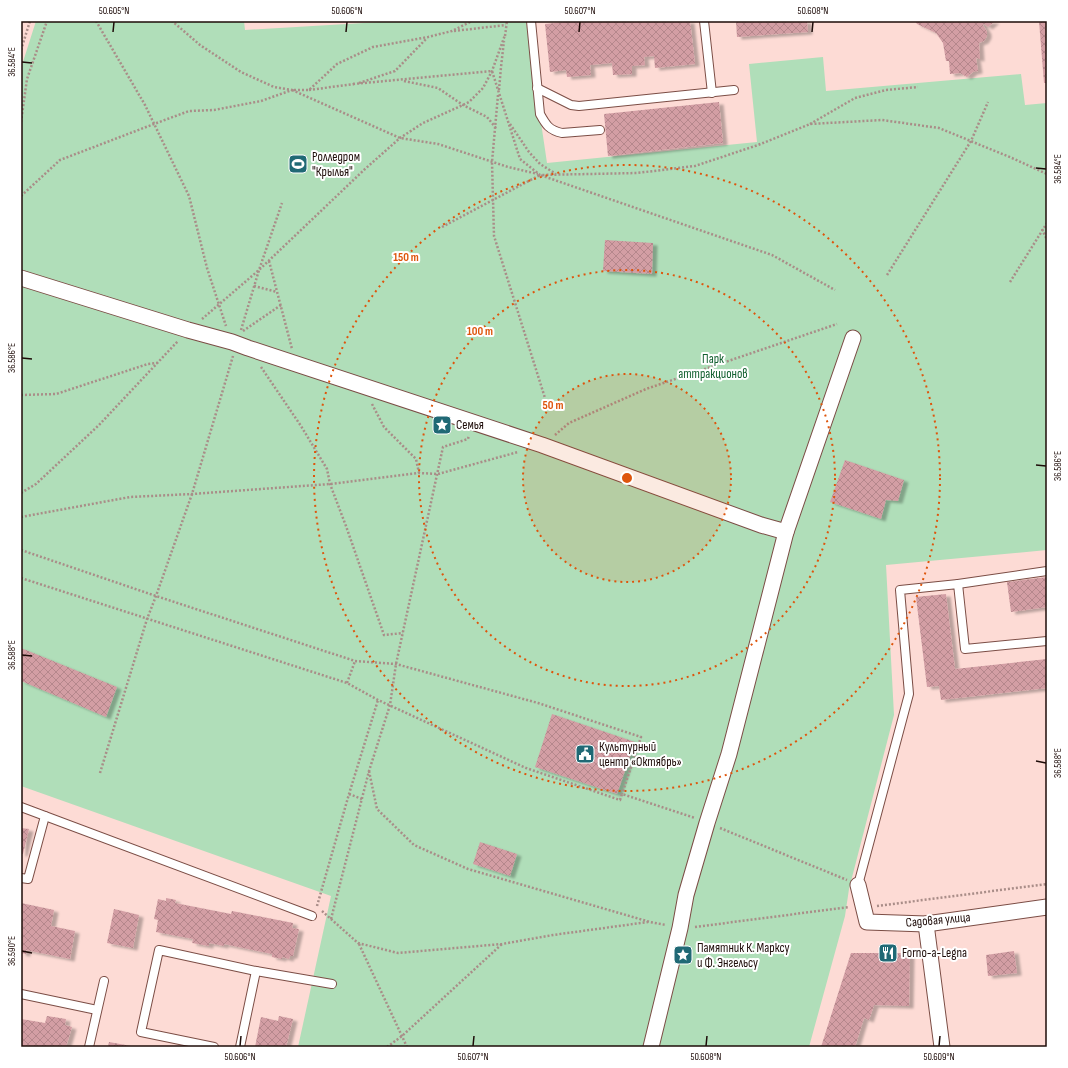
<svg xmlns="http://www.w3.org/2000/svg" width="1068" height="1068" font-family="'Sofia Sans Condensed',sans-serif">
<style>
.park{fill:#b0deb9}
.building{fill:url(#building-cross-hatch);filter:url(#shadow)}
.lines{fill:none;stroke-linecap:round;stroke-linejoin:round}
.lane-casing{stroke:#7b4d45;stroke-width:10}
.street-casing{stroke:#7b4d45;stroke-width:17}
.path{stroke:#a98d88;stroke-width:2.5;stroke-dasharray:2 2;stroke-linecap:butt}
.lane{stroke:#fff;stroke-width:8}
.street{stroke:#fff;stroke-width:15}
.ticks{fill:none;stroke:#1e0c09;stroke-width:1.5}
.ring{fill:none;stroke:#de550c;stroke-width:2;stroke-dasharray:2 4}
.labels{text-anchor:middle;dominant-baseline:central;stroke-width:4;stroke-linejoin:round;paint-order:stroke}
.poi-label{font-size:13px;fill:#1e0c09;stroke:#fff;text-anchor:start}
.park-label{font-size:13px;fill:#12602f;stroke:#fff}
.street-label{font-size:13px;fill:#1e0c09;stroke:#fff}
.centre{fill:#de550c;stroke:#fff;stroke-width:2}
.ring-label{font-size:12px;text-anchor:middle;font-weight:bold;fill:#de550c;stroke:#fff;stroke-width:4;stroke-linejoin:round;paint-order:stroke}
.neatline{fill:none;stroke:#1e0c09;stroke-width:1.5}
.ticks-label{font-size:10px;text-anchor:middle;fill:#1e0c09}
</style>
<defs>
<pattern id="building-cross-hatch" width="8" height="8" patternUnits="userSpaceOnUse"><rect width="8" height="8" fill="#d39ea4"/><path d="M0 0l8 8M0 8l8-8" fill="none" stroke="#b5878c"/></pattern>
<filter id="shadow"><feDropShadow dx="4.5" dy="2.5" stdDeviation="1" flood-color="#0004"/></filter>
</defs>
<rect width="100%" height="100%" fill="#fddbd5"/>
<path class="park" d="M36,21H244L245,30L397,21H526L547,163L757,142L749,64L823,57L826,91L1021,74L1025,105L1047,103V550L886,565L894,715L849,889L845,916L809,1047H298L331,896L21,786V68Z"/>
<g class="building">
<path d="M574,21H690L695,64L655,68L654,56L644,57L645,65L632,66V74L613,75L612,63L590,65L591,75L567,77L566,70L550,72L545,24Z"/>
<path d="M736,21H807L808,32L737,37Z"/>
<path d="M915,21H995L988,27L984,24L983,25L987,32V36L984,41L979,43L980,59L976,58L978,71L973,72L967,77L960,73L950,74L949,61H946L943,43L936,33L917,24Z"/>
<path d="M1039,21H1047V83H1044Z"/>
<path d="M719,102L723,143L608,156L604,114Z"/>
<path d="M605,240L653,243L652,274L603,271Z"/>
<path d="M845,460L904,480L898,501L886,500L881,519L830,502Z"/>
<path d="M1047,577V607L1011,612L1007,582Z"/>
<path d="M946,594L955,669L1047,659V688L941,700L939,686L927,687L916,597Z"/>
<path d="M21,648L117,687L106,717L21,681Z"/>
<path d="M552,714L635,742L617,794L535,767Z"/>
<path d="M21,828L29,829L23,854H21Z"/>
<path d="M480,842L517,854L510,876L473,864Z"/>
<path d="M166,898L176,900L175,903L231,914L232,911L293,923L292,928L299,929L293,956H290L289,959L282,957V959L272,957V954L224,944V946L209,943V946L192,943L193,939L156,932L158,920L154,919L158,899L166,901Z"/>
<path d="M21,903L54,910L51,926L75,931L70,959L26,950V954L21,953Z"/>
<path d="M114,909L139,915L133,948L107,943Z"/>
<path d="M1014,951L1017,973L988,976L986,955Z"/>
<path d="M851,953H910L909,1006L874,1005L869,1020L864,1018L855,1047H821Z"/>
<path d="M47,1016L66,1019L65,1025L72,1027L66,1047H21V1019L45,1023Z"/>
<path d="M279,1016L293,1019L286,1047H255L261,1017L278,1021Z"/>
<path d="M109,1042L131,1046V1047H108Z"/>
</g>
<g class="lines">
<g class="lane-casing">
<g id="lane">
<path d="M531,21L540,114C546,125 549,130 562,133L600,130"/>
<path d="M704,21L712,93"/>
<path d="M537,88L571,105L579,106L734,90"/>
<path d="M958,584L1047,571"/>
<path d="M21,807L312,916"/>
<path d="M21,878L28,879L45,816"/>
<path d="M858,885L909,694L900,590L958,584L965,649L1047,641"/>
<path d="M21,994L97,1010"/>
<path d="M89,1047L104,981"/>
<path d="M214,1047L141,1032L159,950L256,971L332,984"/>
<path d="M240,1047L256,971"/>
</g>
</g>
<g class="street-casing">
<g id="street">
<path d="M21,278L188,330L232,342L248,348L542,445L761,525L786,532L729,754L707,823L686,895L680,928L651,1047"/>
<path d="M786,532L853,338"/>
<path d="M858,885L867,922L926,924L1047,907"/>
<path d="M926,924L942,1047"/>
</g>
</g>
<g class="path">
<path d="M96,21L145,105L189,196L207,268L226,326"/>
<path d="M454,31L506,25"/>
<path d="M505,36L507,21"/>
<path d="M21,50L30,21"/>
<path d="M404,81L438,88L463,105L487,117L496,128"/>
<path d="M359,83L395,71L427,38"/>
<path d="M353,84L492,71L520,159L540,175L637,173L695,166L758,145L810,124L882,120L939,128L1012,158L1047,174"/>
<path d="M292,90L400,138L438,144L508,167L538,174"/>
<path d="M294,90H309L337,64L373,47L428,37L452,31L472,21"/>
<path d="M309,90L354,84"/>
<path d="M499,90L501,67L504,41"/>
<path d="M498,95L492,162L494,236L545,398"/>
<path d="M21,122L27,79L47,21"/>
<path d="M510,124L529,152L540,164L556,174"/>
<path d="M810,124L855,98L886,90L918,87"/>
<path d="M21,196L60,160L154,124L189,111L214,110L261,101L292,90L274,87L241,72L200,45L172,21"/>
<path d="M442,227L540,175L772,255L835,290"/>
<path d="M1042,229L1047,240"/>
<path d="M269,261L292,349"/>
<path d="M887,275L971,141L988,102"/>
<path d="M1010,282L1047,223"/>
<path d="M254,286L277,292"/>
<path d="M202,319L259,270L365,169L400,138L423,123L463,105L469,102L483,88L492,71L505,35"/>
<path d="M241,330L259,270L282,203"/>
<path d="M243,331L281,305"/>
<path d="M261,367L301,426L327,469L330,484L346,526L384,635L403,633"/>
<path d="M21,395L56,394L148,364L157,363"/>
<path d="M372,404L384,427L416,459L419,473"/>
<path d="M555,435L569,423L646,389L837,324"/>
<path d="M21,493L36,484L99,425L178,341"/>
<path d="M21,517L130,497L192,494L330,484L419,473L438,474L518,452"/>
<path d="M21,550L156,596L355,661L396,664L538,703L641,737L622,794"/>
<path d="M21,578L347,683L378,700L526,768L620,800L622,794L695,818"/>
<path d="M347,683L355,661"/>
<path d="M369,771L377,809L414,845L468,869L650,922L666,925"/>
<path d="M100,773L147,619L156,596L192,494L233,356"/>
<path d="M349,794L362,799"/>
<path d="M720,828L847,880"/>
<path d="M317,906L349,794L378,700"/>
<path d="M877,906L1047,884"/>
<path d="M322,911L358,943L398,953L502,944L553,935L648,922"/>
<path d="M331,919L369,771L390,705L396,664L443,447L468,439L469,435"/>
<path d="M695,927L849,907"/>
<path d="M359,944L407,1047"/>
<path d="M387,1047L402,1036L502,944"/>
</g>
<use href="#lane" class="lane"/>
<use href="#street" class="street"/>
</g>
<path class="ticks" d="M113,32L114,22M346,32L347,22M579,32L580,22M812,32L813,22M22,62L32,63M1036,168L1046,169M22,358L32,359M1036,465L1046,466M22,655L32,656M1036,761L1046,763M22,951L32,953M240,1046L241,1036M473,1046L474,1036M706,1046L707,1036M939,1046L940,1036"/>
<circle cx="627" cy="478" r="104" fill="#de550c" fill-opacity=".12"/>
<g class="ring">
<circle cx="627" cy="478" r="104"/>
<circle cx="627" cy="478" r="208"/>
<circle cx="627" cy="478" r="313"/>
</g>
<defs>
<g id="stadium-square" transform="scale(1)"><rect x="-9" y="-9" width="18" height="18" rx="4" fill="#206975" stroke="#fff"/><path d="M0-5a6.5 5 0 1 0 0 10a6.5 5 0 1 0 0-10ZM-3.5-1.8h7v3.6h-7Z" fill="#fff"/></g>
<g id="sight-square" transform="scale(1)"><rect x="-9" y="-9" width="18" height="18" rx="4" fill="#206975" stroke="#fff"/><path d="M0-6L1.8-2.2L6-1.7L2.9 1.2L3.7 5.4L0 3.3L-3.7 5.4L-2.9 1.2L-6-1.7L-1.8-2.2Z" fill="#fff"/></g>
<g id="civic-square" transform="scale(1)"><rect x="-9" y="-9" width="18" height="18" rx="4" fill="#206975" stroke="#fff"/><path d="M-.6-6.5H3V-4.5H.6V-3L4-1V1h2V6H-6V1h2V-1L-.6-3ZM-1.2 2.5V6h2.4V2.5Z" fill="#fff"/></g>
<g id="restaurant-square" transform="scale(1)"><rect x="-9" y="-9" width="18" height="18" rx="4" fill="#206975" stroke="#fff"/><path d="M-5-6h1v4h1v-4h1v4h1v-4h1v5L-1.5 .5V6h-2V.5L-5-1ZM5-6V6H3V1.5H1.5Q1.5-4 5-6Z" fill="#fff"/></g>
</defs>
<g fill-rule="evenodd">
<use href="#stadium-square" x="298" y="164"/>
<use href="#sight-square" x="442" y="425"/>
<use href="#civic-square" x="585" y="754"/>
<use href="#restaurant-square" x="888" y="953"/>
<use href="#sight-square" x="683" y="955"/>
</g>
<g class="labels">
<g class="poi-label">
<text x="312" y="157">Ролледром<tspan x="312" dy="15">"Крылья"</tspan></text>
<text x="456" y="425">Семья</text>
<text x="599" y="747">Культурный<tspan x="599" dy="15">центр «Октябрь»</tspan></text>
<text x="697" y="948">Памятник К. Марксу<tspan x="697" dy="15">и Ф. Энгельсу</tspan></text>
<text x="902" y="953">Forno-a-Legna</text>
</g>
<g class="park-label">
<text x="713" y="359">Парк<tspan x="713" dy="15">аттракционов</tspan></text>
</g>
<g class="street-label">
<text transform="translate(938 920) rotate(-5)">Садовая улица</text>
</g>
</g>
<circle cx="627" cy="478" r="6" class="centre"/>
<g class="ring-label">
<text x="406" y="261">150 m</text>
<text x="480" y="335">100 m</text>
<text x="553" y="409">50 m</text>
</g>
<rect width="1068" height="1068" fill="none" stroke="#ffffff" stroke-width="44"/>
<rect x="22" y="22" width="1024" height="1024" class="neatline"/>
<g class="ticks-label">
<text x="114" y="14">50.605°N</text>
<text x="347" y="14">50.606°N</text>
<text x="580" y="14">50.607°N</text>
<text x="813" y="14">50.608°N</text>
<text transform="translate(11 62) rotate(-90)" y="4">36.584°E</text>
<text transform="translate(1057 169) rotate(-90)" y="4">36.584°E</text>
<text transform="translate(11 358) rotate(-90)" y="4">36.586°E</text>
<text transform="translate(1057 466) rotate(-90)" y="4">36.586°E</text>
<text transform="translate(11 655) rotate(-90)" y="4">36.588°E</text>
<text transform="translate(1057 763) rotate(-90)" y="4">36.588°E</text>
<text transform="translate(11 951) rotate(-90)" y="4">36.590°E</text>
<text x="240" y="1060">50.606°N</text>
<text x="473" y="1060">50.607°N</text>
<text x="706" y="1060">50.608°N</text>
<text x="939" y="1060">50.609°N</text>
</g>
</svg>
